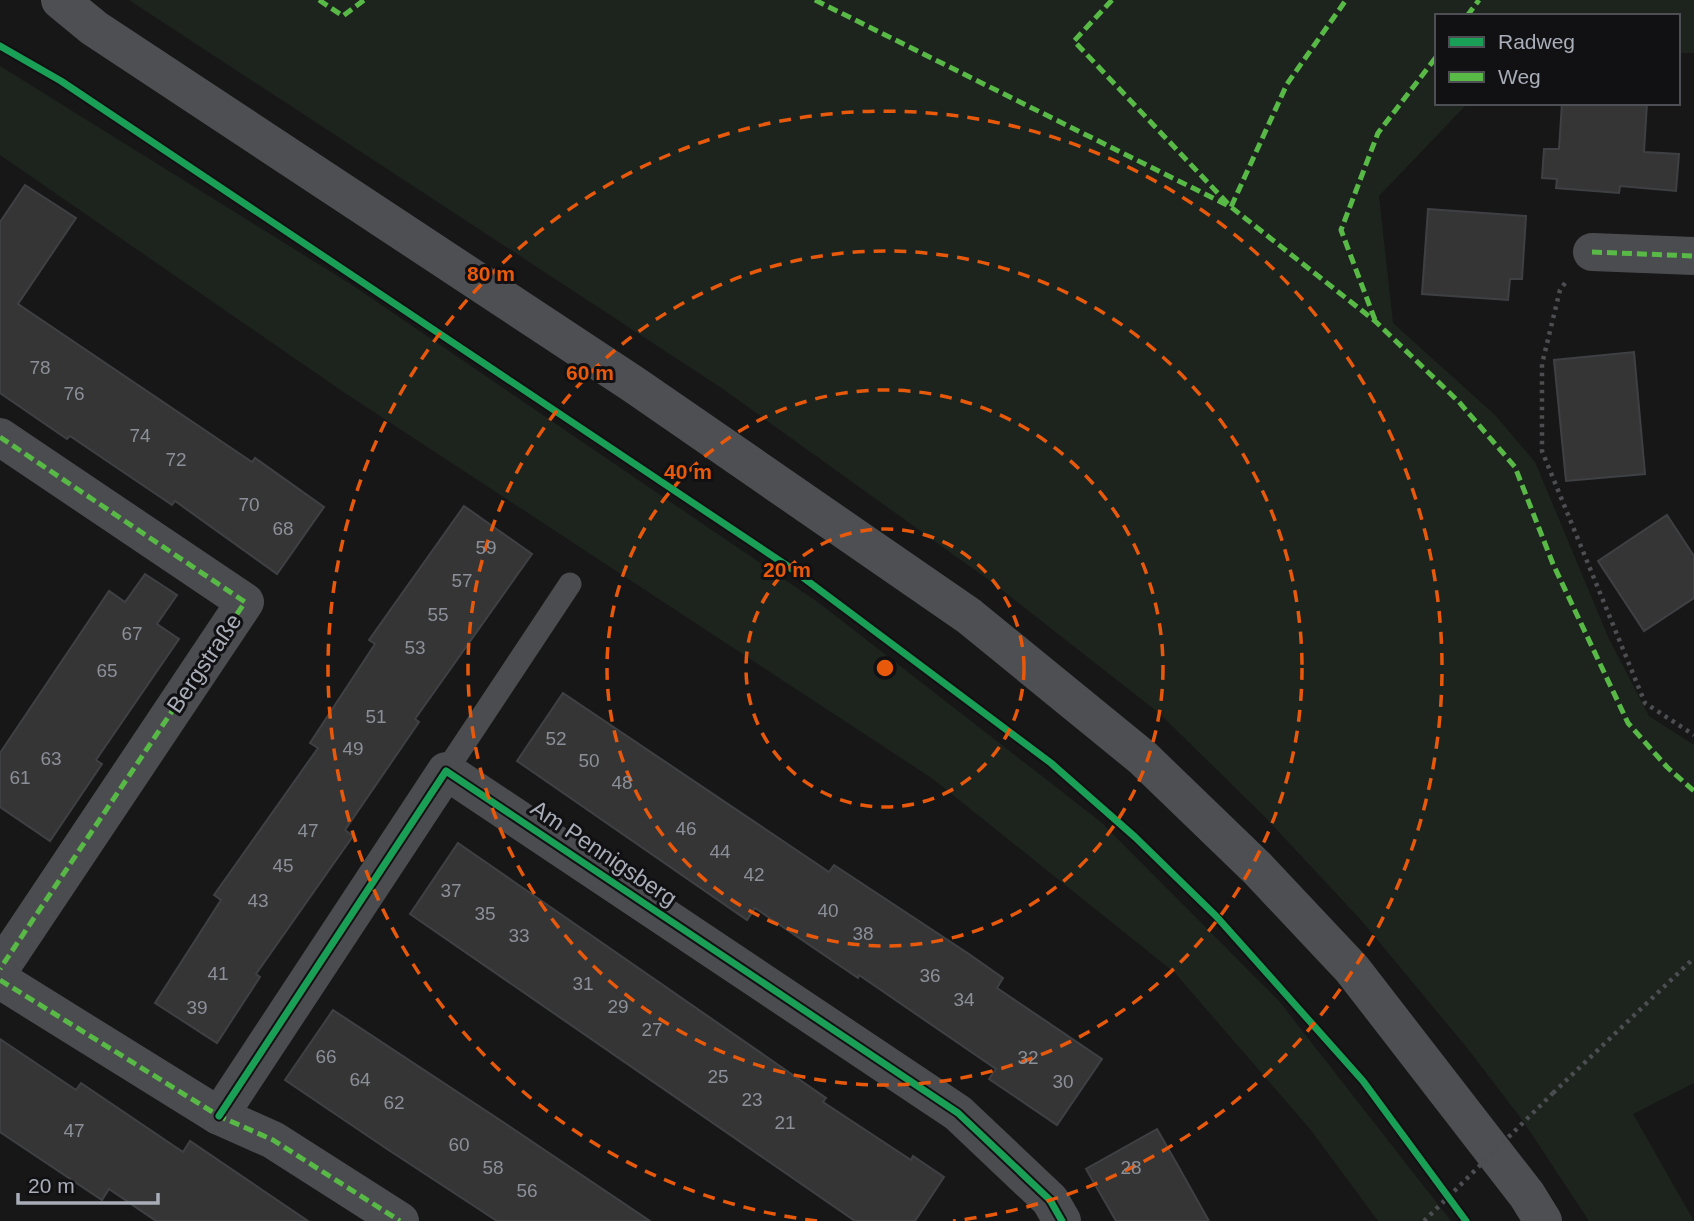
<svg xmlns="http://www.w3.org/2000/svg" width="1694" height="1221" font-family="Helvetica,sans-serif">
<style>
.green{fill:#1d241e}
.building{fill:#353536;stroke:#3f4043;stroke-width:2}
.lines{fill:none;stroke-linecap:round;stroke-linejoin:round}
.path{stroke:#4d4e52;stroke-width:4.5;stroke-dasharray:3.5 5;stroke-linecap:butt}
.service{stroke:#4b4c50;stroke-width:23}
.minor{stroke:#4b4c50;stroke-width:38}
.primary{stroke:#4d4f52;stroke-width:38}
.path-bridge{stroke:#4d4e52;stroke-width:4.5;stroke-dasharray:3.5 5;stroke-linecap:butt}
.quiet{stroke:#58b947;stroke-width:5;stroke-dasharray:10 5;stroke-linecap:butt}
.cycleway-casing{stroke:#111113;stroke-width:11}
.cycleway{stroke:#1a9f57;stroke-width:7}
.ring{fill:none;stroke:#e8590c;stroke-width:3.5;stroke-dasharray:12 9}
.labels{text-anchor:middle;dominant-baseline:central;stroke-width:6;stroke-linejoin:round;paint-order:stroke}
.number-label{font-size:19px;fill:#8b8f98}
.street-label{font-size:23px;fill:#a8adb8;stroke:#111113}
.centre{fill:#e8590c;stroke:#111113;stroke-width:3.5}
.ring-label{font-size:21px;text-anchor:middle;font-weight:bold;fill:#e8590c;stroke:#111113;stroke-width:6;stroke-linejoin:round;paint-order:stroke}
</style>
<rect width="100%" height="100%" fill="#171717"/>
<g class="green">
<path d="M129,0H1694V53H1678V16H1437V103H1468L1379,196L1393,323L1495,415L1535,462L1609,639L1649,716L1694,745V1083L1633,1114L1694,1221H1589L1523,1121L1468,1049L1361,920L1264,816L1159,713L993,583L720,387Z"/>
<path d="M0,66L352,285L819,603L1101,822L1279,1001L1451,1221H1378L1310,1129L1175,973L933,779L342,391L0,155Z"/>
</g>
<g class="building">
<path d="M1562,103H1647L1644,152L1679,154L1676,191L1620,186L1619,193L1556,188L1557,179L1542,178L1544,149H1559Z"/>
<path d="M25,185L76,218L18,304L252,462L255,458L324,507L277,574L175,501L172,505L70,436L67,439L0,393V222Z"/>
<path d="M1428,209L1526,216L1522,279H1510L1508,300L1422,294Z"/>
<path d="M1634,352L1645,474L1566,481L1554,360Z"/>
<path d="M464,506L532,554L415,719L419,722L345,830L353,836L256,974L260,977L217,1043L155,1003L221,900L214,895L318,748L310,743L375,644L369,640Z"/>
<path d="M1667,515L1694,556V598L1644,631L1598,561Z"/>
<path d="M145,574L177,595L157,624L179,639L96,760L102,764L50,841L0,807V753L109,591L125,602Z"/>
<path d="M563,693L829,872L834,865L969,954L1003,978L997,988L1102,1059L1057,1125L989,1079L996,1069L859,975L858,978L755,908L747,920L517,761Z"/>
<path d="M458,843L826,1098L823,1102L911,1160L913,1156L944,1177L915,1221H855L410,914Z"/>
<path d="M333,1010L500,1120L650,1221H497L387,1149L285,1080Z"/>
<path d="M0,1039L76,1090L81,1083L183,1152L190,1141L308,1221H156L109,1189L102,1200L0,1132Z"/>
<path d="M1157,1129L1177,1164L1209,1221H1116L1086,1169Z"/>
</g>
<g class="lines">
<g class="path">
<path d="M1565,283L1560,290L1542,364V451L1645,703L1694,735"/>
<path d="M1553,1093L1694,958"/>
</g>
<path class="service" d="M446,771L570,584"/>
<g class="minor">
<path d="M1592,252L1694,256"/>
<path d="M0,437L245,602L0,969"/>
<path d="M0,980L219,1116L273,1140L400,1221"/>
<path d="M219,1116L446,771L958,1113L1050,1200L1062,1221"/>
</g>
<path class="primary" d="M60,0L94,28L633,384L969,616L1143,758L1257,868L1352,969L1527,1195L1543,1221"/>
<path class="path-bridge" d="M1424,1221L1553,1093"/>
<g class="quiet">
<path d="M319,0L343,16L364,0"/>
<path d="M815,0L1231,207L1287,84L1346,0"/>
<path d="M1112,0L1074,41L1231,207L1375,321L1459,402L1515,467L1553,564L1628,723L1667,767L1694,791"/>
<path d="M1467,16L1479,0"/>
<path d="M1592,252L1694,256"/>
<path d="M1375,320L1341,230L1378,133L1437,56"/>
<path d="M0,437L245,602L0,969"/>
<path d="M0,980L219,1116L273,1140L400,1221"/>
</g>
<g class="cycleway-casing">
<g id="cycleway">
<path d="M0,46L61,81L789,567L1051,763L1135,837L1216,916L1363,1081L1466,1221"/>
<path d="M219,1116L446,771L958,1113L1050,1200L1062,1221"/>
</g>
</g>
<use href="#cycleway" class="cycleway"/>
</g>
<g class="ring">
<circle cx="885" cy="668" r="139"/>
<circle cx="885" cy="668" r="278"/>
<circle cx="885" cy="668" r="417"/>
<path d="M817 1221A557 557 0 1 1 953 1221"/>
</g>
<g class="labels">
<g class="number-label">
<text x="40" y="367">78</text>
<text x="74" y="393">76</text>
<text x="140" y="435">74</text>
<text x="176" y="459">72</text>
<text x="249" y="504">70</text>
<text x="283" y="528">68</text>
<text x="486" y="547">59</text>
<text x="462" y="580">57</text>
<text x="438" y="614">55</text>
<text x="132" y="633">67</text>
<text x="415" y="647">53</text>
<text x="107" y="670">65</text>
<text x="376" y="716">51</text>
<text x="556" y="738">52</text>
<text x="353" y="748">49</text>
<text x="51" y="758">63</text>
<text x="589" y="760">50</text>
<text x="20" y="777">61</text>
<text x="622" y="782">48</text>
<text x="686" y="828">46</text>
<text x="308" y="830">47</text>
<text x="720" y="851">44</text>
<text x="283" y="865">45</text>
<text x="754" y="874">42</text>
<text x="451" y="890">37</text>
<text x="258" y="900">43</text>
<text x="828" y="910">40</text>
<text x="485" y="913">35</text>
<text x="863" y="933">38</text>
<text x="519" y="935">33</text>
<text x="218" y="973">41</text>
<text x="930" y="975">36</text>
<text x="583" y="983">31</text>
<text x="964" y="999">34</text>
<text x="618" y="1006">29</text>
<text x="197" y="1007">39</text>
<text x="652" y="1029">27</text>
<text x="326" y="1056">66</text>
<text x="1028" y="1057">32</text>
<text x="718" y="1076">25</text>
<text x="360" y="1079">64</text>
<text x="1063" y="1081">30</text>
<text x="752" y="1099">23</text>
<text x="394" y="1102">62</text>
<text x="785" y="1122">21</text>
<text x="74" y="1130">47</text>
<text x="459" y="1144">60</text>
<text x="493" y="1167">58</text>
<text x="1131" y="1167">28</text>
<text x="527" y="1190">56</text>
</g>
<g class="street-label">
<text transform="translate(204 663) rotate(-56)">Bergstraße</text>
<text transform="translate(604 853) rotate(34)">Am Pennigsberg</text>
</g>
</g>
<circle cx="885" cy="668" r="10" class="centre"/>
<g class="ring-label">
<text x="491" y="281">80 m</text>
<text x="590" y="380">60 m</text>
<text x="688" y="479">40 m</text>
<text x="787" y="577">20 m</text>
</g>
<rect x="1435" y="14" width="245" height="91" fill="#111113" stroke="#4d4f55" stroke-width="2"/>
<rect x="1449" y="37" width="35" height="10" fill="#1a9f57" stroke="#4d4f55" stroke-width="2"/>
<text x="1498" y="49" font-size="21" fill="#a8adb8">Radweg</text>
<rect x="1449" y="72" width="35" height="10" fill="#58b947" stroke="#4d4f55" stroke-width="2"/>
<text x="1498" y="84" font-size="21" fill="#a8adb8">Weg</text>
<path d="M18 1193v10h140v-10" fill="none" stroke="#a8adb8" stroke-width="3.5"/>
<text x="28" y="1193" font-size="21" fill="#a8adb8" stroke="#111113" stroke-width="5" paint-order="stroke">20 m</text>
</svg>
